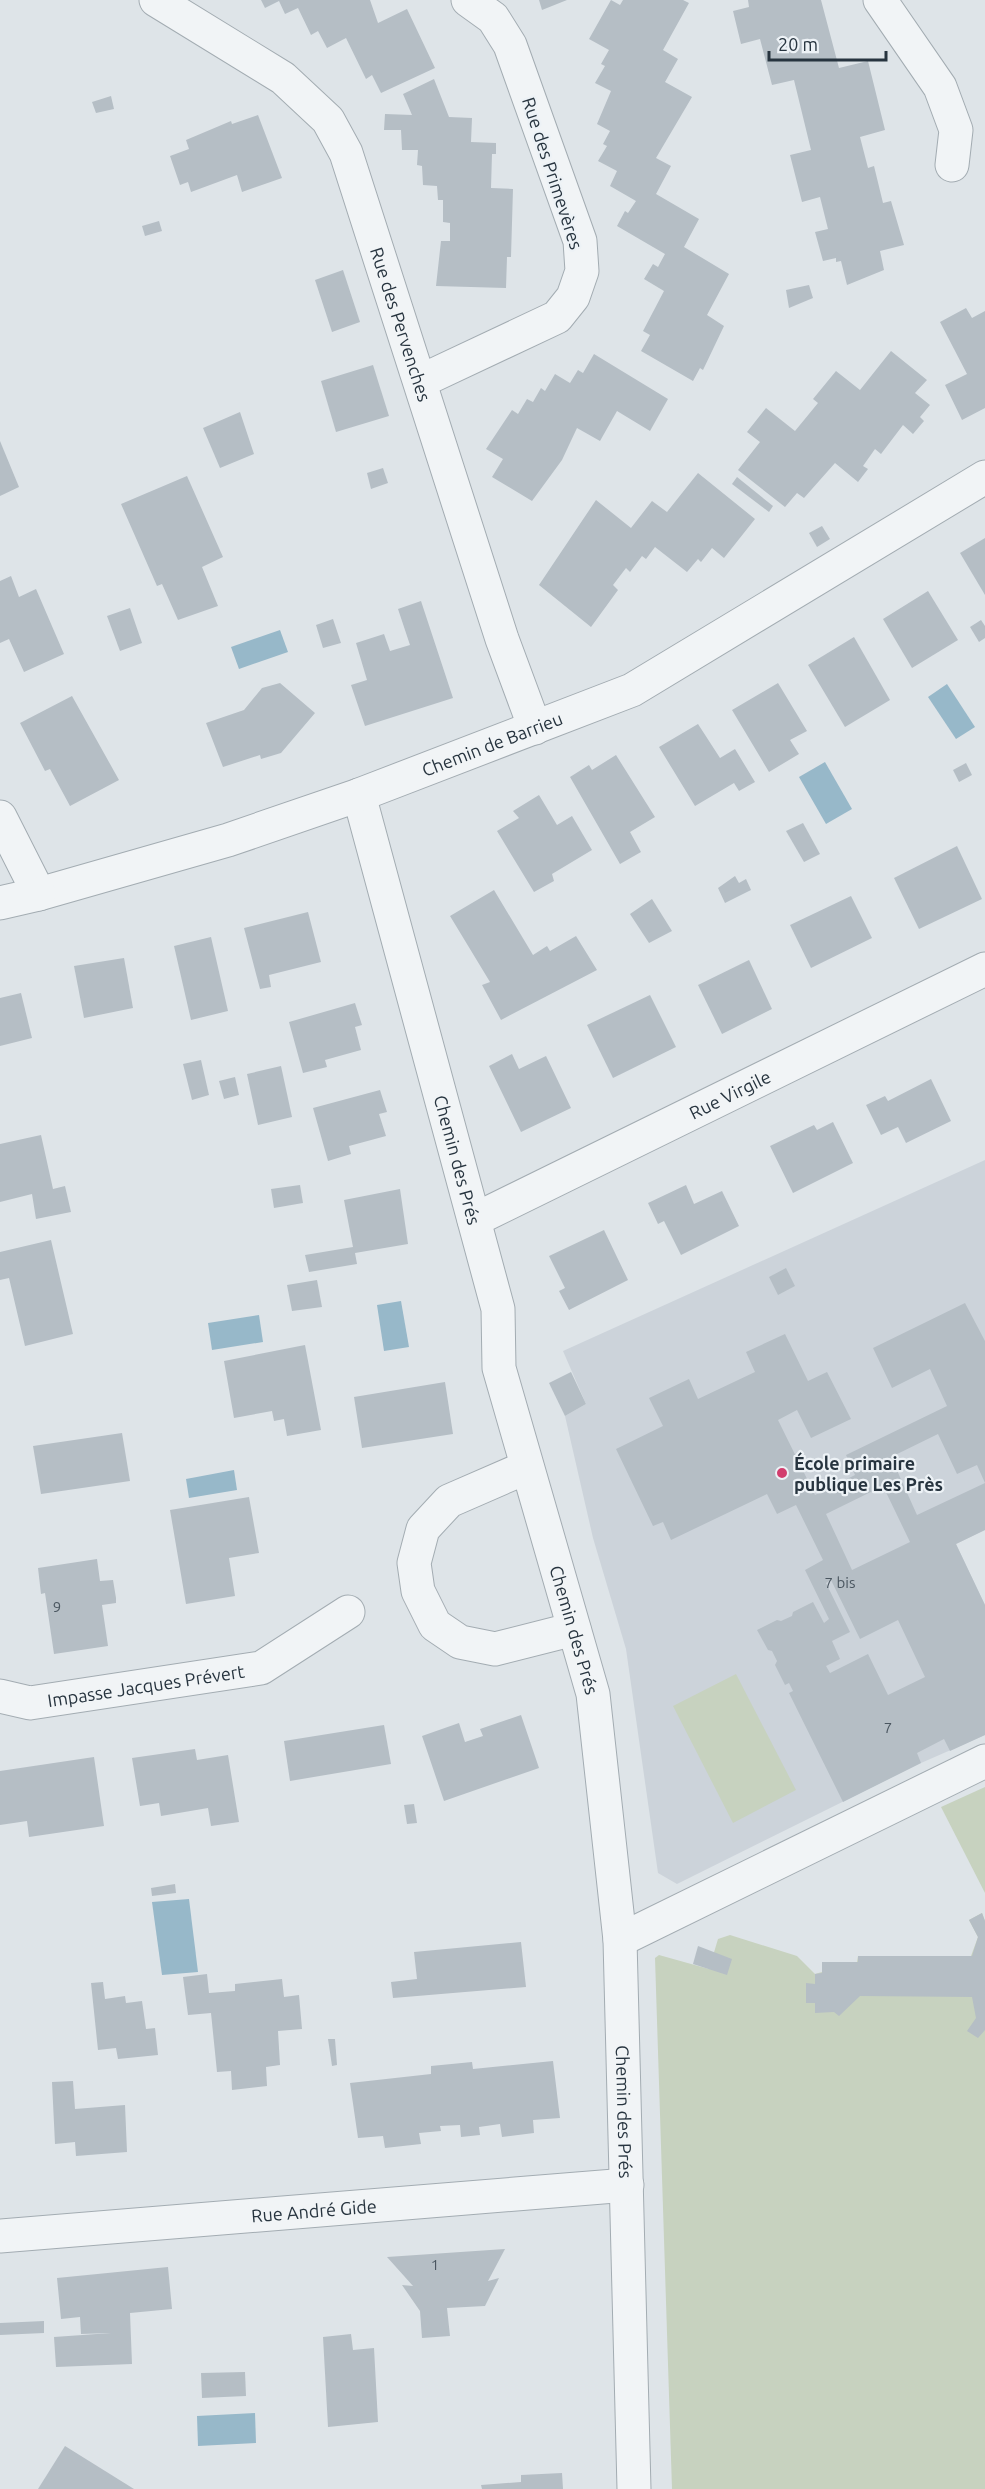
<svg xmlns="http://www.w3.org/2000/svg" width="985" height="2489" font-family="Ubuntu,sans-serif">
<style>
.built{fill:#ccd3da}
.green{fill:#c7d2bf}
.water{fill:#97b8c9}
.building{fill:#b5bec5;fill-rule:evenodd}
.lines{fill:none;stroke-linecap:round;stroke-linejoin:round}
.minor-casing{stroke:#a3acb2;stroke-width:35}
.minor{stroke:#f1f4f6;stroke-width:33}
.poi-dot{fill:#d23e6e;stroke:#edf2f6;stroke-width:2}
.labels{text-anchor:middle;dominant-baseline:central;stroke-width:4.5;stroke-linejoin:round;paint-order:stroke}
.number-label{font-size:15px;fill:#4a5660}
.street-label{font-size:18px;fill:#27343f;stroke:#edf2f6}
.poi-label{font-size:18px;font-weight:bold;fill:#27343f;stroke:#edf2f6;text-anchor:start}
</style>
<rect width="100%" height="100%" fill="#dee4e8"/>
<path class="built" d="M985,1160V1530L956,1544L985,1605V1735L921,1763L677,1884L658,1873L626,1649L593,1538L565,1416L586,1404L563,1351Z"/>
<g class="green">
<path d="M736,1674L796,1790L733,1823L673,1706Z"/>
<path d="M985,1787V1893L941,1807Z"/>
<path d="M982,1913L985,1921V2489H672L655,1958L659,1955L709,1969L718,1939L730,1935L797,1956L815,1974L857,1962L858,1956H971L978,1937L969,1920Z"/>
</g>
<g class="water">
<path d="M280,630L288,652L239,669L231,647Z"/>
<path d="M947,684L975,727L956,739L928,697Z"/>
<path d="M825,762L852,809L826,824L799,777Z"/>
<path d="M401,1301L409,1347L384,1351L377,1305Z"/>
<path d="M259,1315L263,1342L212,1350L208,1323Z"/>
<path d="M234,1470L237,1490L189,1498L186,1479Z"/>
<path d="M189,1899L198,1972L162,1975L152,1902Z"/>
<path d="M255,2413L256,2443L198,2446L197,2416Z"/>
</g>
<g class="building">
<path d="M261,0H370L378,23L407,9L435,68L381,93L372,75L366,79L346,38L327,48L318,31L311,35L298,8L285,14L279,1L265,8Z"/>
<path d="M539,0H567L542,10Z"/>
<path d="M611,0L620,5L623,0H683L689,3L663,50L678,59L665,82L692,97L656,158L671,166L656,194L699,219L684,247L729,274L707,315L724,326L703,370L700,368L693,381L641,351L650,335L643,331L664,291L644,279L653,264L658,267L665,254L617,226L625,211L628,213L636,201L610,186L617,171L598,161L607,146L603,144L610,131L597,124L611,91L595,83L605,66L601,64L609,50L589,39Z"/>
<path d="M748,0H821L839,68L868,61L885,130L860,137L868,168L874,166L883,203L891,201L904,245L880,251L884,270L847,285L841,261L836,262V258L823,261L815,232L828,229L820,197L802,202L790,155L811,150L794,80L772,85L760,39L741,44L733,11L749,7Z"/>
<path d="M434,79L449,117L472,118L471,142L496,143V154H492L491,188L513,189L511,257H507L506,288L436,286L441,241H450V223L443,222V200H438L437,186L423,185L422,166L417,165L418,150H402L401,130H384L385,114L412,115L403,94Z"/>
<path d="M111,96L114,109L96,113L92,102Z"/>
<path d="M258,115L282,178L242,192L237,175L191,192L188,182L180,185L170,156L189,149L186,140L231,121L232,124Z"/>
<path d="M159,221L162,231L145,236L142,226Z"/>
<path d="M343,270L360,322L332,332L315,280Z"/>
<path d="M809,285L813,298L789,308L786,290Z"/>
<path d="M966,308L972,318L985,311V408L962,420L945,385L967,374L940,322Z"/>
<path d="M891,351L927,380L915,393L930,405L920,417L924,421L913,434L903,425L881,454L875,449L863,466L868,469L858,482L835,463L804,498L797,493L785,507L738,470L760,442L747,432L766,408L795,431L818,403L813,399L836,371L860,390Z"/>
<path d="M594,354L668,399L650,431L617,411L600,441L577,428L562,460L532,501L492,477L503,459L486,449L512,410L518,414L527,399L533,402L541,388L545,391L555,374L570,383L578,370L583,373Z"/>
<path d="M373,365L389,416L336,432L321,381Z"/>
<path d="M240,412L254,454L220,468L203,428Z"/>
<path d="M0,441L19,487L0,496Z"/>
<path d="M383,468L388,483L371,489L367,473Z"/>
<path d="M698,473L755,519L724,558L712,548L701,562L698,559L687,572L655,547L646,559L642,556L630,572L626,568L613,585L618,590L591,627L539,585L596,500L631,528L652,501L667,512Z"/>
<path d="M187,476L223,557L202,567L218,606L178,620L162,584L157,586L121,504Z"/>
<path d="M737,477L773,506L769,512L732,484Z"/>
<path d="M822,526L830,539L817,547L809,533Z"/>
<path d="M985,538V595L960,553Z"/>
<path d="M11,576L19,597L36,589L64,654L24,672L9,639L0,643V581Z"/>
<path d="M928,591L958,640L912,668L883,619Z"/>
<path d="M421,601L453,698L365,726L351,685L367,680L356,643L384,634L390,651L410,645L398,609Z"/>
<path d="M130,608L142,643L120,651L107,616Z"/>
<path d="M333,619L341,643L323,648L316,625Z"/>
<path d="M981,620L985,626V638L979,642L970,627Z"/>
<path d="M854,637L890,700L845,727L808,665Z"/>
<path d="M280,683L315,713L281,753L261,759L260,755L223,767L206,723L244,710L262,688Z"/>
<path d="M778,683L807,731L790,740L799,754L769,772L732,710Z"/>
<path d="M72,696L119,780L70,806L50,769L45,771L20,723Z"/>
<path d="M698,724L720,758L735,749L755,782L739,791L734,783L695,806L659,747Z"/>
<path d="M616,755L655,817L630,832L641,852L620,864L570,777L589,765L592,770Z"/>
<path d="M966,763L972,775L959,782L953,770Z"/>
<path d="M539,795L557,825L572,816L592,850L552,874L554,881L534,892L497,831L519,818L513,811Z"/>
<path d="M803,823L820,854L804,862L786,831Z"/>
<path d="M957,846L982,899L919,929L894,878Z"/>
<path d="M735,876L739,883L746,879L751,890L725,903L718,888Z"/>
<path d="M494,890L533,955L547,946L550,951L576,936L597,970L501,1020L482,985L490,982L450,916Z"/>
<path d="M851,896L872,938L811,968L790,925Z"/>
<path d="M652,899L672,931L649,943L630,914Z"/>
<path d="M308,912L321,962L269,975L271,987L260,989L244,928Z"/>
<path d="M211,937L228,1011L191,1020L174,946Z"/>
<path d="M124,958L133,1008L84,1018L74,966Z"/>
<path d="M749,960L772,1009L722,1034L698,985Z"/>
<path d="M21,993L32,1038L0,1046V998Z"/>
<path d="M650,995L676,1047L613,1078L587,1025Z"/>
<path d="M355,1003L362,1025L355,1027L361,1050L325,1060L327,1067L303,1073L289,1022Z"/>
<path d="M512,1054L519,1069L546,1056L571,1108L521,1132L489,1066Z"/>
<path d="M201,1060L209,1095L192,1100L183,1064Z"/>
<path d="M281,1066L292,1117L258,1125L247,1074Z"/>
<path d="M235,1077L239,1095L224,1099L219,1081Z"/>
<path d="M931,1079L951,1121L906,1143L898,1127L881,1135L866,1105L885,1096L888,1101Z"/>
<path d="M380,1090L387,1112L379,1114L386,1136L349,1146L351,1154L328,1161L313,1108Z"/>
<path d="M833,1122L853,1163L793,1193L770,1146L814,1125L817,1130Z"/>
<path d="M41,1135L53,1189L65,1186L71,1212L36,1219L32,1194L0,1202V1144Z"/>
<path d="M300,1185L303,1203L274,1208L271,1189Z"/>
<path d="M686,1185L694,1204L722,1191L739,1226L681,1255L664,1221L658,1224L648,1203Z"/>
<path d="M400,1189L408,1244L355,1253L357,1264L309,1272L305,1255L353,1247L344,1200Z"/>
<path d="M604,1230L628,1280L569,1310L559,1291L565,1288L549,1256Z"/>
<path d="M51,1240L73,1334L25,1346L9,1278L0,1280V1252Z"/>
<path d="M786,1268L795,1286L778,1295L769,1277Z"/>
<path d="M317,1280L322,1307L292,1311L287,1285Z"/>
<path d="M965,1303L985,1341V1530L956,1544L985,1605V1735L950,1751L944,1739L917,1753L921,1763L843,1802L789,1693L793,1691L789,1683L785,1685L775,1665L777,1661L772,1651L768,1650L757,1630L777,1620L781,1621L792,1616L793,1612L813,1602L824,1623L829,1619L805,1570L823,1560L796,1505L777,1514L767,1494L671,1540L663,1522L653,1526L616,1449L663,1426L649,1398L689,1379L698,1399L755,1372L746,1352L785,1334L808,1381L827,1372L851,1419L811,1438L797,1410L778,1420L815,1495L855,1475L846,1455L947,1406L930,1369L892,1388L873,1348ZM938,1434L957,1474L977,1465L985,1483L917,1515L891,1457ZM883,1486L910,1542L852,1570L826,1514ZM831,1580L860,1639L898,1620L925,1677L888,1695L868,1654L830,1673L826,1666L840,1659L832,1641L850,1632L826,1583Z"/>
<path d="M305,1345L321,1430L287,1436L284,1419L274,1421L272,1411L234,1418L224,1361Z"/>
<path d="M571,1372L586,1404L565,1416L549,1383Z"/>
<path d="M445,1382L453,1434L362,1448L354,1397Z"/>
<path d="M122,1433L130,1481L41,1494L33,1446Z"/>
<path d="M249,1497L259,1553L229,1558L235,1596L186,1604L170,1510Z"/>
<path d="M97,1559L100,1581L113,1580L116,1598V1603L102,1605L108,1646L54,1654L45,1593L41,1594L38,1568Z"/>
<path d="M521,1715L539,1768L444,1801L422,1736L459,1723L465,1742L483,1736L480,1729Z"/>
<path d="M384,1725L391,1764L290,1781L284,1741Z"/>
<path d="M195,1749L197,1760L228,1755L239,1822L211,1826L208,1808L161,1816L159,1803L140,1806L132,1758Z"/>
<path d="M94,1757L104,1826L29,1837L27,1821L0,1825V1771Z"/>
<path d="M414,1804L417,1823L407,1824L404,1805Z"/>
<path d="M175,1884L176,1893L152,1896L151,1888Z"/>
<path d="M982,1913L985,1921V2030L978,2038L967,2031L976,2018L972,1997L860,1996L839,2016L834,2012L815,2013V2003H806V1983L815,1984V1974L822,1973V1962H858V1956H972L978,1937L969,1920Z"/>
<path d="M521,1942L526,1987L393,1998L391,1982L417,1979L414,1952Z"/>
<path d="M698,1946L732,1959L727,1975L693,1964Z"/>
<path d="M207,1974L209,1993L235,1991V1984L282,1979L284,1997L299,1995L302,2029L278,2031L280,2065L266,2067L267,2086L232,2090L231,2071L217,2072L211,2013L188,2015L183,1977Z"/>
<path d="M103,1982L105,1999L125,1996L126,2003L142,2001L146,2029L155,2028L158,2055L118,2059L116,2048L98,2050L91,1983Z"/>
<path d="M328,2039H335L337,2065L332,2066Z"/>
<path d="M553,2061L560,2118L533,2120L534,2133L502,2137L500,2124L479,2127L480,2135L461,2137L460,2125L440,2126L441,2131L419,2133L421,2144L385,2148L383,2136L358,2138L350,2083L431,2074V2066L472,2062L473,2069Z"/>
<path d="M73,2081L75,2109L125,2105L127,2152L76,2156L75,2142L55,2144L52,2082Z"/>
<path d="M505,2249L488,2281L499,2278L485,2306L447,2308L450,2336L422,2338L420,2311L402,2285L413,2286L387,2257Z"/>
<path d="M168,2267L172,2309L130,2313L132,2364L56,2367L54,2337L111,2333L81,2334L80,2317L61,2319L57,2278Z"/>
<path d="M44,2321V2333L0,2335V2323Z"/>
<path d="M351,2334L353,2350L374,2348L378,2422L328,2427L323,2337Z"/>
<path d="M245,2372L246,2396L202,2398L201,2373Z"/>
<path d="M65,2446L134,2489H38Z"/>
<path d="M562,2473L563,2489H482L481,2485L521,2482V2475Z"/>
</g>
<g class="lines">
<g class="minor-casing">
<g id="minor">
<path id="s1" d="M156,0L283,78L328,120L346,153L502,639L535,728"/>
<path d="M880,0L940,87L956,130L952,165"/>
<path d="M421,381L557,317L573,297L582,271L580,241L510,45L493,18L468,0"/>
<path id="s2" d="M359,795L498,1309L499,1368L593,1694L620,1940L634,2489"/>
<path id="s3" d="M0,817L39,894L228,840L359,795L632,690L985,477"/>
<path d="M0,903L39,894"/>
<path id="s4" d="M474,1220L985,969"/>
<path d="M527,1467L449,1501L423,1529L414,1563L418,1591L435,1625L460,1642L495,1649L574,1629"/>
<path id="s5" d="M0,1696L30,1703L261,1668L348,1612"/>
<path d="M620,1940L985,1761"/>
<path id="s6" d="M0,2236L627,2185"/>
</g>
</g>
<use href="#minor" class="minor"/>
</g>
<circle class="poi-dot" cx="782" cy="1473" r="6"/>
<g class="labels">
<g class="number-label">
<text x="840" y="1582">7 bis</text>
<text x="57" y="1606">9</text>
<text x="888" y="1727">7</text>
<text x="435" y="2264">1</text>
</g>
<g class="street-label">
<text transform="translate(553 173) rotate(72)">Rue des Primevères</text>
<text stroke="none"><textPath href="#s1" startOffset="428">Rue des Pervenches</textPath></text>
<text stroke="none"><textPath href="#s3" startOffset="564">Chemin de Barrieu</textPath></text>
<text stroke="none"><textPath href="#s4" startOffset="285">Rue Virgile</textPath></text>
<text stroke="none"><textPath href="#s2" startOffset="378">Chemin des Prés</textPath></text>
<text stroke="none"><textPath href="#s2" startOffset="864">Chemin des Prés</textPath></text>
<text stroke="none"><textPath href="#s5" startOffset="148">Impasse Jacques Prévert</textPath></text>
<text stroke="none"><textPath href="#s2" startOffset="1350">Chemin des Prés</textPath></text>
<text stroke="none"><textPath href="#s6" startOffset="315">Rue André Gide</textPath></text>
</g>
<g class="poi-label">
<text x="794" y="1463">École primaire<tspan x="794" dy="21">publique Les Près</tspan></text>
</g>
</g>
<path d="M769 51v9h117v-9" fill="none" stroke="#27343f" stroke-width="3"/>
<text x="778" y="51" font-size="18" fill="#27343f" stroke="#edf2f6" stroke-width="4.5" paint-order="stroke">20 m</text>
</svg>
